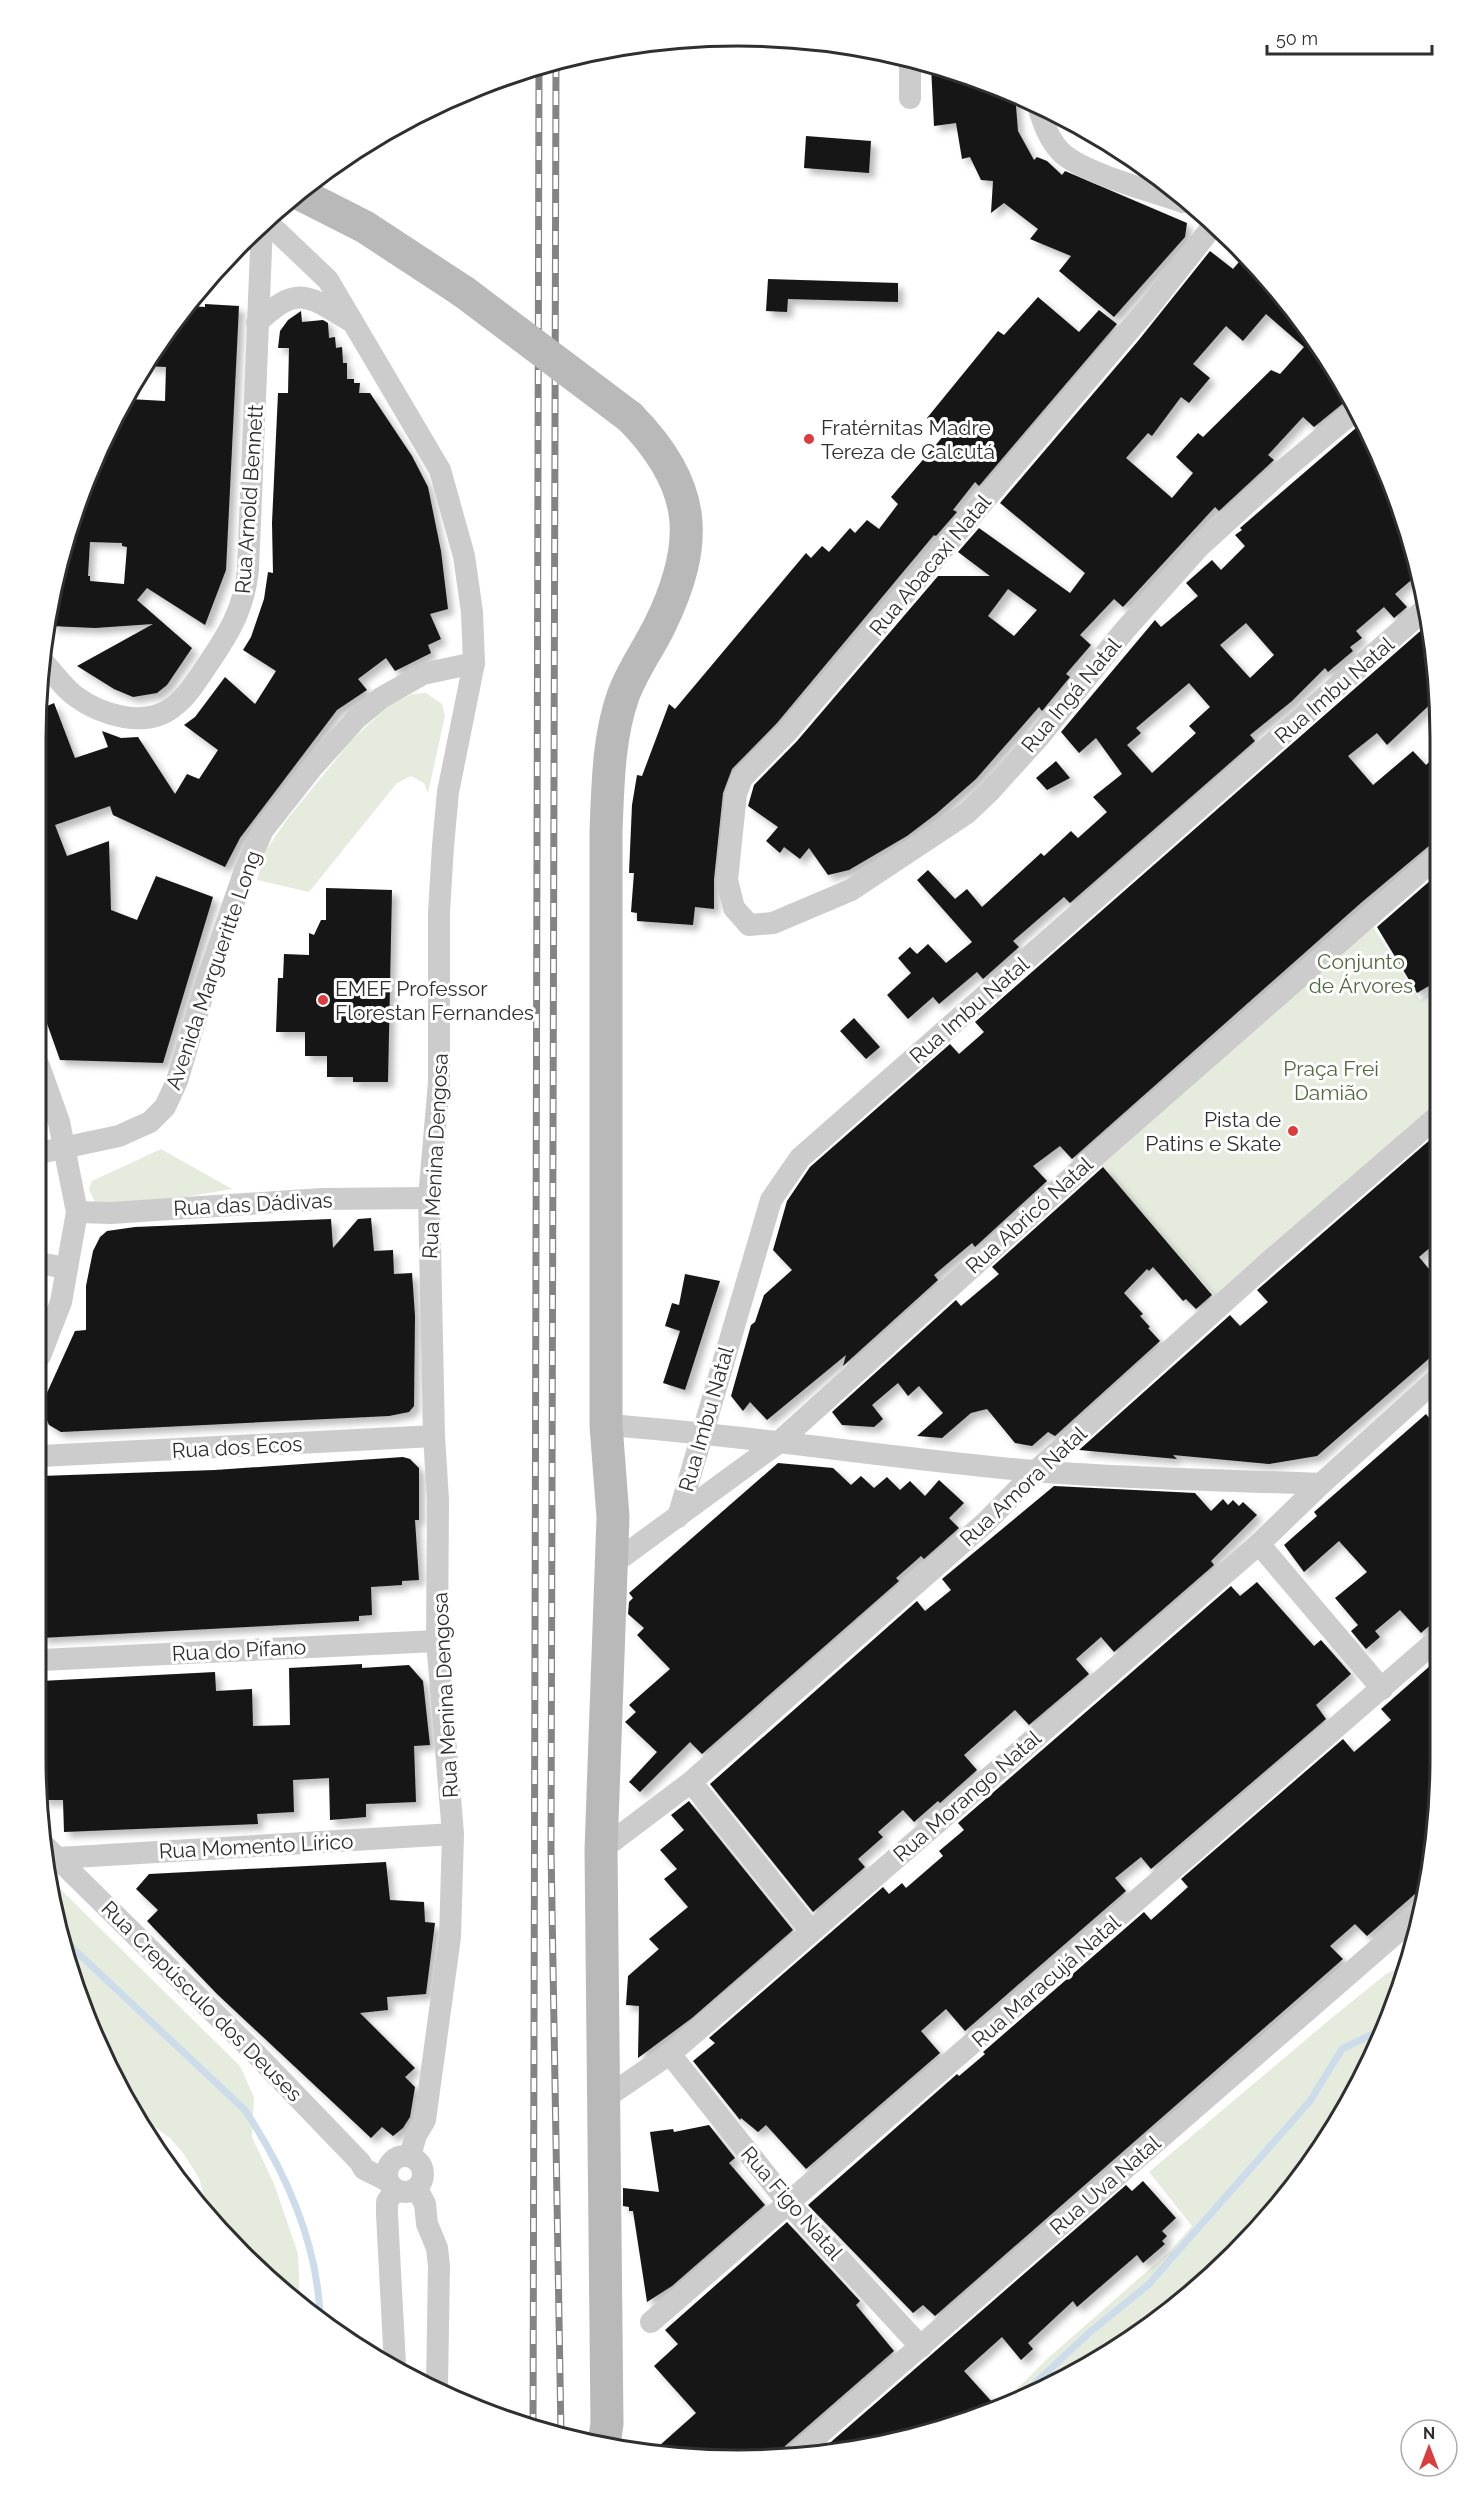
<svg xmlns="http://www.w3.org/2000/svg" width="1477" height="2496" font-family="Raleway,sans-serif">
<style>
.green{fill:#e5ecde}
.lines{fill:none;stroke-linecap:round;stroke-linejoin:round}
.stream{stroke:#ccdcea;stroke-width:7}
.building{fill:#161616;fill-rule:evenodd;filter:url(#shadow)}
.street{stroke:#ccc;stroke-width:22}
.secondary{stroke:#b9b9b9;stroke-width:33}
.rail-casing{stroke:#848484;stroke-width:7}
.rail{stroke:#fff;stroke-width:4.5;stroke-dasharray:14;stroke-linecap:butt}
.secondary-bridge{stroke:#b9b9b9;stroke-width:33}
.poi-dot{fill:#db3d3e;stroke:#fff;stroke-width:2}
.labels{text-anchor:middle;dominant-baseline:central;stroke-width:6;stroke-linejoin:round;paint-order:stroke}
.poi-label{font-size:21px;fill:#2f2f2f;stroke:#fff;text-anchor:start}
.street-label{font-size:21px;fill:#2f2f2f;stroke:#fff}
.park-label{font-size:21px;fill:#50693f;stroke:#fff}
.rim{fill:none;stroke:#2f2f2f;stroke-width:3}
</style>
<defs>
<filter id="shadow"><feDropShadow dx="5.5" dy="5.5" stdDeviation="3" flood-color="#0004"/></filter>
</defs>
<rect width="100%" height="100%" fill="#fff"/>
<g class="green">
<path d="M426,693L442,704L445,716L428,793L424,783L411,776L397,783L309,892L257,880L266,850L288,818L352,740L389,705L412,694Z"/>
<path d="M1368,919L1420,1000L1439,985V1115L1221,1303L1094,1157Z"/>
<path d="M161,1149L232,1189L116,1209L96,1204L89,1189L92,1181Z"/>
<path d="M49,1878L240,2066L254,2097L252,2137L275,2186L298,2254L300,2302L242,2254L210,2217L199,2178L183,2153L170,2138L137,2114L109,2069L73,1983Z"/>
<path d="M1408,1963L1404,1984L1322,2148L1235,2254L1166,2315L1050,2387L997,2409L1047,2359L1169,2252L1192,2226L1149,2172L1334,2016L1386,1974Z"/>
</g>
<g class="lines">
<g class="stream">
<path d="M63,1939L245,2110C285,2171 318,2244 320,2318"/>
<path d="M1015,2402L1090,2332L1148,2285L1310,2101L1342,2049L1381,2030"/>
</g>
</g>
<g class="building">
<path d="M931,66L1015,94L1018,131L1034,160L1037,157L1047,161L1062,175L1065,171L1187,223L1185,237L1114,317L1059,271L1071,256L1030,239L1038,229L1004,203L991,213L993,181L981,180L970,157L962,159L956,123L934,126Z"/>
<path d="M806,136L871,141L869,173L804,168Z"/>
<path d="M1210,251L1233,269L1244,256L1266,275L1351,397L1314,427L1303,417L1268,455L1274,460L1219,511L1215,507L1123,607L1114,599L1080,635L1091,645L1066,674L1070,677L1042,711L1039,707L976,779L936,814L907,836L849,870L828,875L809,848L800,859L784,847L780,853L766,841L778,827L748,806L754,785L797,741L938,576H990L958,552L979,528L1070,593L1085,573L1000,503L1138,341ZM1266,314L1304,347L1280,374L1271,370L1203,437L1198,433L1176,457L1193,473L1172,498L1126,458L1148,433L1152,436L1181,397L1189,403L1210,378L1193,364L1226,326L1243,341ZM1008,589L1037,610L1014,636L988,616Z"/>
<path d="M768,279L898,283V302L788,299L787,312L766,311Z"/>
<path d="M1038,297L1079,332L1099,310L1117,324L979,486L975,482L953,510L957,512L936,536L934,535L777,723L732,769L723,793L714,879V909L695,907L693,925L637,921V913L631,912L634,873H629L632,805L637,775L642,776L669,704L675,709L806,553L811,558L822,546L829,552L850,528L855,533L867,520L879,529L898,504L891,497L945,434L927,418L998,331L1004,335Z"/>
<path d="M205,304L239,306L226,570L205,625L147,588L137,600L192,648L167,685L157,693L133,697L114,689L77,666L153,624L95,628L51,626L73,512L129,399L165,401L166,367L145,366L155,348L189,306L205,307ZM90,542L122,543V546L127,547L124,584L90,581V576H88Z"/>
<path d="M301,311L302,322L323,320L328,323L329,338L335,337L336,348L342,347L343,363H347V379H354V383H360L359,393H370L412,456L428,487L441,551L448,609L430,614L441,639L428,645L431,653L395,671L386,658L358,679L367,690L337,710L240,838L225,867L113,815L110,806L55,825L67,856L109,841L111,910L137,920L156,876L213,897L163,1063L60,1060L39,1001L38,710L54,703L75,758L108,747L102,731L121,738L138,737L175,794L187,774L199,779L218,750L184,725L195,717L225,677L255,704L276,671L243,650L251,637L264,599L268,572L273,573L272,523L278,393H288L289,348H278L280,331L288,320Z"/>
<path d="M1363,422L1404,513L1416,576L1395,594L1407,607L1394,618L1384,607L1356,631L1362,638L1350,647L1353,651L1328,672L1325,668L1292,701L1250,735L1255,741L1070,903L1064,897L1013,941L1019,947L983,979L977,972L939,1004L933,997L908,1019L887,995L911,973L898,958L910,947L917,954L928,944L946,963L972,942L917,880L928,870L955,899L967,889L982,907L1041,853L1044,856L1071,831L1078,838L1107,812L1093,797L1122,774L1096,738L1079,753L1061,732L1155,620L1161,627L1198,596L1186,583L1212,560L1221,570L1245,546L1235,535L1242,530L1240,528ZM1246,623L1274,655L1250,678L1220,645ZM1189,683L1210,707L1189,726L1196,733L1152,773L1127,745L1141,733L1136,728Z"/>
<path d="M1426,626L1439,696L1387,745L1377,733L1348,756L1373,785L1413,751L1426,765L1439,753V842L1430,845L1362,902L1072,1159L1060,1146L1033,1166L1047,1181L975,1247L972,1243L934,1275L938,1280L843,1366L846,1355L767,1420L750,1402L743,1411L731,1396L751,1325L755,1322L764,1295L792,1270L773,1250L787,1201L810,1167L950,1044L959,1054L984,1032L975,1022Z"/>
<path d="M1056,761L1070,778L1047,790L1036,778Z"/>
<path d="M1439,873V980L1417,993L1377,927Z"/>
<path d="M326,888L392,890L388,1082H353V1077H327V1056H305V1032H276L278,978H283L284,954L309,955V933L314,935L321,920H326Z"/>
<path d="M854,1018L880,1047L866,1059L840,1031Z"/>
<path d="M1439,1132V1205L1433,1210L1439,1216V1240L1419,1257L1439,1281V1349L1424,1363L1317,1456L1269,1464L1173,1455L1177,1459L1079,1450L1230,1315L1240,1326L1268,1302L1257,1290Z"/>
<path d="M1103,1167L1212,1295L1196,1309L1186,1299L1183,1301L1153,1267L1149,1271L1147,1269L1124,1293L1143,1314L1140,1316L1150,1327L1148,1328L1160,1341L1055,1436L1048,1432L1032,1446L1015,1443L987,1409L971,1413L942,1438L917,1436L943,1413L919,1386L908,1396L898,1383L872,1405L883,1419L874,1427L842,1425L832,1412L956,1300L961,1306L999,1274L992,1267Z"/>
<path d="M371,1218L374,1251L393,1250L394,1274L412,1273L415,1316L414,1406L409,1412L389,1416L61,1432L49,1425L41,1406L75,1331L86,1330V1286L93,1251L100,1237L107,1231L135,1227L331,1219L333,1248L358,1219Z"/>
<path d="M685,1274L720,1281L685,1390L663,1383L680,1331L665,1326L672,1303L679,1305Z"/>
<path d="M1426,1414L1439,1430V1617L1421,1633L1400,1610L1375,1631L1380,1637L1366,1649L1351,1631L1358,1625L1335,1598L1367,1572L1339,1541L1304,1572L1284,1545L1317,1516L1314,1512Z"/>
<path d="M403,1457L410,1459L419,1468V1520H415L419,1580L402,1581V1585L371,1587L372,1615L359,1616V1621L41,1638V1476L215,1470Z"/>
<path d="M778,1463L833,1468L851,1485L861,1476L874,1488L887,1477L900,1490L910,1481L925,1496L939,1480L964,1503L949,1518L959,1528L924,1559L921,1556L896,1578L899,1581L702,1754L690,1742L640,1792L629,1782L657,1752L625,1722L636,1712L629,1705L670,1669L637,1635L644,1628L628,1614L629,1602L633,1598L629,1593Z"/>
<path d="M1054,1486L1195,1493L1211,1511L1223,1499L1228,1505L1233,1500L1239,1506L1243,1502L1257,1515L1211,1561L1214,1565L1114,1652L1101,1637L1076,1659L1089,1674L1029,1725L1015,1710L964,1755L977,1770L940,1803L938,1801L914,1822L903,1810L878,1832L883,1837L858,1859L865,1867L813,1912L710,1784L917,1601L925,1611L951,1590L942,1579Z"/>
<path d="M1257,1582L1314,1646L1321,1640L1351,1674L1316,1705L1326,1719L1151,1869L1141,1857L1115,1878L1126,1891L965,2031L946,2009L921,2031L940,2053L806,2169L766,2125L758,2132L741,2118L740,2120L693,2061L715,2043L709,2038L883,1887L889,1894L902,1883L906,1888L943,1856L939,1851L964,1830L958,1823L1231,1586L1240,1596Z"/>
<path d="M362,1664V1668L409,1665L423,1681L430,1745L414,1746L416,1802L366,1804V1817L330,1820L329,1778L293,1780L294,1812L257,1814L258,1824L64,1832L63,1800H42L41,1681L215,1672L216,1691L252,1689L253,1726L290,1725L289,1668Z"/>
<path d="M1431,1665L1439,1675V1804L1423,1887L1367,1936L1355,1924L1330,1946L1343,1959L935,2316L923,2305L913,2313L808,2205L957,2074L959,2076L985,2054L983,2052L1144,1912L1151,1920L1188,1887L1181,1879L1343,1739L1354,1752L1391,1720L1381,1709Z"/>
<path d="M689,1801L793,1930L692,2018L638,2058L639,2006L626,2005L628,1976L659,1949L649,1939L688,1907L664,1879L677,1869L660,1850L684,1830L671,1815Z"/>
<path d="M386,1862L390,1900L424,1902L425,1922L435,1923L426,1994L387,1997L388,2010L360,2013L415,2068L405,2077L415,2087L410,2117L403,2128L393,2136L382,2127L371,2138L217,1994L147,1921L158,1910L136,1889L149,1874Z"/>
<path d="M709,2125L735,2158L729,2163L765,2205L672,2286L647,2302L633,2211H629V2207L623,2206V2188L659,2192L650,2132L673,2129L674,2132Z"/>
<path d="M1143,2181L1176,2218L1162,2231L1167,2236L1162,2241L1165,2244L1143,2263L1137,2255L1077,2307L1073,2301L1028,2343L1033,2349L1021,2360L1002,2337L964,2371L993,2403L975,2418L831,2454L816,2455L1126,2185L1132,2191Z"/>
<path d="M787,2222L860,2301L856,2305L894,2351L785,2446L781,2457L738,2460L650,2454L696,2413L654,2366L678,2344L665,2330Z"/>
</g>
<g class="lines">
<g class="street">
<path d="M910,60V98"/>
<path d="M1038,106C1043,122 1048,138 1060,151C1079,172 1154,192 1183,202"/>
<path d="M266,221L328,280L440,470L464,556L472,612L474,663L448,792L443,846L439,912V1082L429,1198L434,1436L438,1500L437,1641L453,1834L450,1937L425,2120L416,2135L410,2156"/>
<path d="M1212,227L1149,307L857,650L787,732L742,778L736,794L727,880L734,908L749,925L773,923L851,890L967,813L990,791L1039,737L1124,631L1199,547L1281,472L1357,409"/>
<path d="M257,323C296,286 305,293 349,320"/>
<path d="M43,662C54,673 63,687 75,696C101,715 145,729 173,707C188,696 199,677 210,661C231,630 244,607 248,570L262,225"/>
<path d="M39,1066L59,1122L77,1212L61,1302L40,1356"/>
<path d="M39,1153L119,1136L150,1122L165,1107L177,1081L207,980L245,870L263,830L311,769L357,718L381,698L423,674L474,663"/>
<path d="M77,1212L111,1213L322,1199L429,1198"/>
<path d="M40,1263L65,1268"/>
<path d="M606,1425C750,1435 892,1459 1035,1471C1130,1479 1226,1480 1321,1484L1439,1377"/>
<path d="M41,1456L434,1436"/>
<path d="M678,1517L771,1200L800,1158L1423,611"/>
<path d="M1259,1544L1382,1689"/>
<path d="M611,1565L778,1443L1094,1157L1439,855"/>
<path d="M41,1660L437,1641"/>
<path d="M691,1782L811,1931"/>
<path d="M42,1843L260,2058L360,2162L364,2169L388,2181"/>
<path d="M601,1850L691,1782L986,1522L1036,1471L1272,1259L1439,1115"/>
<path d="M58,1858L453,1834"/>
<path d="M670,2054L789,2204L921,2347"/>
<path d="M605,2098L670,2054L1259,1544L1321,1484"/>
<circle cx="405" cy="2174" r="18"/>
<path d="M395,2189L387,2202V2214L395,2365"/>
<path d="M417,2189L425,2204L427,2224L437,2248L439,2266L437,2386"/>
<path d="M651,2322L1439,1638"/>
<path d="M794,2456L1417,1915"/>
</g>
<g class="secondary">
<path d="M300,194L365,227L464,292"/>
<path d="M604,2444L607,2424L601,1850L613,1517L606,1425V831C608,786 608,739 623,696C632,671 647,651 659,627C701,542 697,485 630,417"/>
</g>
<g class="rail-casing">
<g id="rail">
<path d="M556,63L551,1849L561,2434"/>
<path d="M533,2428L539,69"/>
</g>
</g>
<use href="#rail" class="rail"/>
<path class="secondary-bridge" d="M464,292L630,417"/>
</g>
<g class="poi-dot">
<circle cx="809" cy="439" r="6"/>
<circle cx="323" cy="1000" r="6"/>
<circle cx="1293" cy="1131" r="6"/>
</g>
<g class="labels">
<g class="poi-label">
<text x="821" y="427">Fratérnitas Madre<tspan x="821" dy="24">Tereza de Calcutá</tspan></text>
<text x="335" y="988">EMEF Professor<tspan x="335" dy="24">Florestan Fernandes</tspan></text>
<text x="1281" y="1119" text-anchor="end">Pista de<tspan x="1281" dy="24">Patins e Skate</tspan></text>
</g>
<g class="street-label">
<text transform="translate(249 499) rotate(-86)">Rua Arnold Bennett</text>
<text transform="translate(930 565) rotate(-50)">Rua Abacaxi Natal</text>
<text transform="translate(1334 690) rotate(-41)">Rua Imbu Natal</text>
<text transform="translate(1071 695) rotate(-50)">Rua Ingá Natal</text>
<text transform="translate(213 970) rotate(-71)">Avenida Margueritte Long</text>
<text transform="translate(969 1010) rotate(-41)">Rua Imbu Natal</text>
<text transform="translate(435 1156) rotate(-87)">Rua Menina Dengosa</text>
<text transform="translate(253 1204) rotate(-3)">Rua das Dádivas</text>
<text transform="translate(1029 1215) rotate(-42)">Rua Abricó Natal</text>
<text transform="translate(706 1419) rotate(-74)">Rua Imbu Natal</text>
<text transform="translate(237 1447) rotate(-3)">Rua dos Ecos</text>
<text transform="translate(1023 1486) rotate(-43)">Rua Amora Natal</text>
<text transform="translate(239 1650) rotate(-3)">Rua do Pífano</text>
<text transform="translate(445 1695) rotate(-93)">Rua Menina Dengosa</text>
<text transform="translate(967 1796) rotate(-41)">Rua Morango Natal</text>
<text transform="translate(256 1846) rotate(-3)">Rua Momento Lírico</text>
<text transform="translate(1046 1981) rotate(-41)">Rua Maracujá Natal</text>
<text transform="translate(202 2001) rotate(45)">Rua Crepúsculo dos Deuses</text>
<text transform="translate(1105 2185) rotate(-41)">Rua Uva Natal</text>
<text transform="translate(792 2203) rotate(49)">Rua Figo Natal</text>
</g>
<g class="park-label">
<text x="1361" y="961">Conjunto<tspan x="1361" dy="24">de Árvores</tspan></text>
<text x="1331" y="1068">Praça Frei<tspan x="1331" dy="24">Damião</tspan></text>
</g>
</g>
<path d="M0 0H1477V2496H0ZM738 46H738A692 692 0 0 1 1430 738V1758A692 692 0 0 1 738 2450H738A692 692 0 0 1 46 1758V738A692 692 0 0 1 738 46Z" fill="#fff" fill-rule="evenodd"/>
<path class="rim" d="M738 46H738A692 692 0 0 1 1430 738V1758A692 692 0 0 1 738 2450H738A692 692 0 0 1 46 1758V738A692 692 0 0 1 738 46Z"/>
<g transform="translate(1429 2448)"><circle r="28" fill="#ffffff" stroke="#acacac" stroke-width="1.5"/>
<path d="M0-4.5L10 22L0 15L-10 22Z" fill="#db3d3e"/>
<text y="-9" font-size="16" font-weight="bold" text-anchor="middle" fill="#2f2f2f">N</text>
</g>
<path d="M1267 45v9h165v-9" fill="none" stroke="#2f2f2f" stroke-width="3"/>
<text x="1276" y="45" font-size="18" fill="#2f2f2f" stroke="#ffffff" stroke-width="4.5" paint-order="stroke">50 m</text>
</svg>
